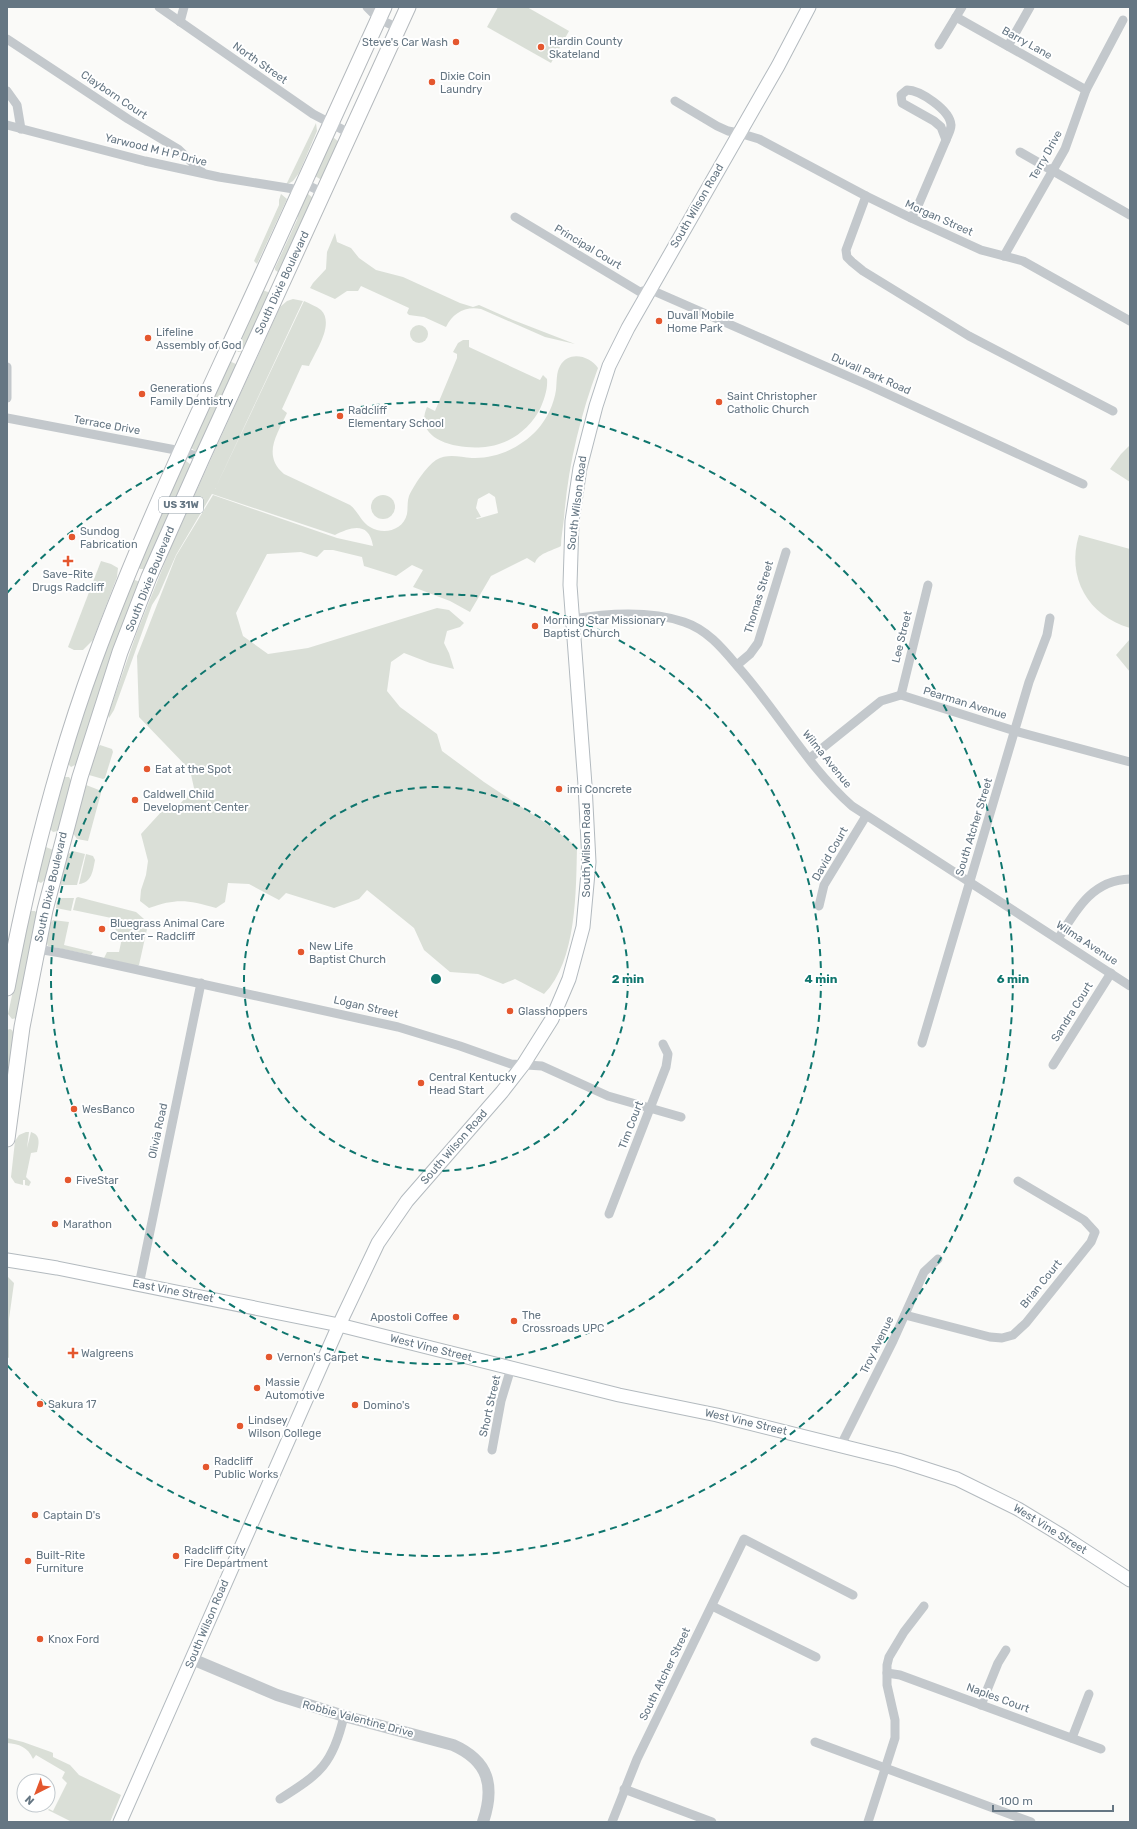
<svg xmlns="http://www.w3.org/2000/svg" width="1137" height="1829" font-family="Rubik,sans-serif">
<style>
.green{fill:#dadfd7;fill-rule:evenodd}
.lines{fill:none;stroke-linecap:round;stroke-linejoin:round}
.secondary-casing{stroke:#b3babf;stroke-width:15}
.trunk-casing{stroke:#b4b9bd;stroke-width:17}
.minor{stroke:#c3c8cc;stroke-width:9}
.tertiary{stroke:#c3c8cc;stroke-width:12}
.secondary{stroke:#fff;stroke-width:13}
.trunk{stroke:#fff;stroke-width:15}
.ring{fill:none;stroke:#0f766e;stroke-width:2;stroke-dasharray:7 5}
.poi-dot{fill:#e4572e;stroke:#fff;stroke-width:1.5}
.labels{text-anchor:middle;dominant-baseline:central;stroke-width:4;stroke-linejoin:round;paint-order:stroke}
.shield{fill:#fff;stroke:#939fa8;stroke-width:1}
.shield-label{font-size:10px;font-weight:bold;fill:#657683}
.poi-label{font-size:11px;fill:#657683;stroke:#fff;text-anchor:start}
.street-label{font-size:11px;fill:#657683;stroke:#fff}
.centre{fill:#0f766e;stroke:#fff;stroke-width:2}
.ring-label{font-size:12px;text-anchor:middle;font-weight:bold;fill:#0f766e;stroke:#fff;stroke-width:4;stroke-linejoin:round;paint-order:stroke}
</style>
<rect width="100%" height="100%" fill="#fafaf8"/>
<g class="green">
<path d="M498,7H527L569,31L551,63L487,27Z"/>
<path d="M316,123L317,131L299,173L293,181L286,185Z"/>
<path d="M334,138L339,142L323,178L320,179L315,176L329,139Z"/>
<path d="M281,194L287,199L257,264L254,261L279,205V200Z"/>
<path d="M308,194L313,198L280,272H278L275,270V268L297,220L302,199L305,195Z"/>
<path d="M335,233L337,242L351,248L359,258L376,270L403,277L460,303L473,307L479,305L513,320L575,344L545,337L481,309C465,306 453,313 446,327L424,317L409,315L407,313L409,308L361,286L358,291H347L335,299L310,288L313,283L326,269L327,252Z"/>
<path d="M262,290L268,292L270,296L244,351L238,352L235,348Z"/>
<path d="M293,299L303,301L215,489L304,301C310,304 316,306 321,310C335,324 315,352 309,366L302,365L282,409L287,413C277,435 262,455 284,474L350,505C358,511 361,522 370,527C383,535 403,531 407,514C408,508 407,502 409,496C414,485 426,467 436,460C448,453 459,457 472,458C496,459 520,448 537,430C547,419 554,404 556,390C557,382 556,373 560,366C569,350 590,356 598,368C580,416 568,467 564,518C563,528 561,537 561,546C552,551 538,553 535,563L527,558L491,576L470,612L450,601L413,587L423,570L412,565L396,576L364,566L362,557L333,550H324L317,557L301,552L267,554L236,613L243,636L268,654L308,648L437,608L449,610L464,623L460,627L447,631L444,643L449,653L454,669L430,663L404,653L391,662L387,691L400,707L437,734L442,751L484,782L550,826L577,847C576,890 577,961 544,994L515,979L503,984L478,974L450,972L424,950L414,928L367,890L359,899L334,908L286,893L279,900L249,884L228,883L225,902L216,908C188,900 177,898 149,908L140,901L141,890L146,875L148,861L141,834L162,811L179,805L194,788L190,770L139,717L137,656L176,556L213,495L337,538L373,546C369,521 351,527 335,535L212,494L176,555L159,594L152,605L114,710L109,718L108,715L137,632L171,547L280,307L287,301ZM489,493L495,497L498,513L477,519L476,518L481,517L476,508L478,499Z"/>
<circle cx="419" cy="334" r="9"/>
<path d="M463,340H469V347L540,380L543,375L547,379C548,389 544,400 540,409C532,425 516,439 499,444C475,453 410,446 427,407L435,411L457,358V354L453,352L458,343Z"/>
<path d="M229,361L236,364L238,367L198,451H195L190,447Z"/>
<path d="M1130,445V482L1110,469L1121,454Z"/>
<path d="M185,460L191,465L146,569H140L138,566Z"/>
<circle cx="383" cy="507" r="12"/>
<path d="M1079,535L1130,549V628C1088,616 1066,577 1079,535Z"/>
<path d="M101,561L111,564L118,568L117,577L93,640L83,650H74L68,647Z"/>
<path d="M132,579L140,582L77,764L71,767L67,763L80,717Z"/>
<path d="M1130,639V672L1116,655Z"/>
<path d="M100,745L112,749L113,752L105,778L103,779L89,775L96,749Z"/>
<path d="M65,777H69L72,782L58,831L53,832L49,828L62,780Z"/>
<path d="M86,785L99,790L101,793L88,841L77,839L73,833Z"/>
<path d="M46,847L53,850L47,878L41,883L37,881L44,848Z"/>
<path d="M73,851L85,854L77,885H61L60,882L68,854Z"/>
<path d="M86,854L93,856L95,860C93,870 92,883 79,884Z"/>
<path d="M78,897L136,912L144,919L147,929L139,965L137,966L104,958L107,952H119L122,938L129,939V935L117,933L114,926L120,927L121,920L73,910L76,898Z"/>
<path d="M62,898H74L71,911L56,908L57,901Z"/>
<path d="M30,911H35L37,913L17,1018L12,1019L8,1014Z"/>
<path d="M53,920L69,922L64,945L93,952L91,955L48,946C45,940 48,924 53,920Z"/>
<path d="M10,1029L12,1030L15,1036L7,1094V1030Z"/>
<path d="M26,1132H29L27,1148L31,1132C41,1135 39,1144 37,1152L31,1153L26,1177L31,1182L29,1186L25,1185V1180H23V1185L15,1183L11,1177L15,1141L19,1135Z"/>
<path d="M8,1277L14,1283L9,1319V1358L7,1357Z"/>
<path d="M7,1738L23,1742L51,1752L53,1753V1757L70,1765L79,1775L121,1795L110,1822H72L48,1810L49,1809L53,1811L67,1783L62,1778L65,1772L36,1755L33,1759C28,1747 19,1744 7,1743Z"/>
</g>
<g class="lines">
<g class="secondary-casing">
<g id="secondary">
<path d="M7,1260L57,1268L339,1325L619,1395L717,1415L898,1460L957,1479L1018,1509L1064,1537L1130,1580"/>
<path d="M120,1822L339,1325L378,1243L407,1201L502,1092L523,1065L552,1019L569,979L583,927L589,862L585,785L570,585L572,521L580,468L596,406L609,366L628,328L778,66L809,7"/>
</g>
</g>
<g class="trunk-casing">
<g id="trunk">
<path d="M7,988C28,877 55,767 94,661C142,530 203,404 261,277C302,187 343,97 384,7"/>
<path d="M7,1139L22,1027L45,910L80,777L120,652L149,577L202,458L408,7"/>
</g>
</g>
<g class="minor">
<path d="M159,7L313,114L351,134"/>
<path d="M367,7L379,19L398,28"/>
<path d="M956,17L1086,90"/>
<path d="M180,22L184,7"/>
<path d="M7,39L128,119L178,149L203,173"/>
<path d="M939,45L962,7"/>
<path d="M1008,46L1030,7"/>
<path d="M907,90C920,90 950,110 951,125C951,130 948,135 946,140L941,127L934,121L902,103L901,95Z"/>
<path d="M7,91L17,105L21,129"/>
<path d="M675,101L717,126L728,131L739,133L759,139L866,196L911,218L981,250L1023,261L1130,321"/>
<path d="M7,125L145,161L219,177L300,190"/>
<path d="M1020,152L1130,215"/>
<path d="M303,183L324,193"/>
<path d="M866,196L846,250L847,257L852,262L863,271L969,336L1113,411"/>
<path d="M515,217L640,292L649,289L868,385L1083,484"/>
<path d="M911,218L917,208L946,140"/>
<path d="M1004,256L1065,149L1086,90L1123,20"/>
<path d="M7,367V398"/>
<path d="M7,418L181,451L202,458"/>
<path d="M572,619C608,613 649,610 684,622C708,630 723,649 739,668C778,712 808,767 852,806L1130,986"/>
<path d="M737,665L750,654L758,643L786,552"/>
<path d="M901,695L928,585"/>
<path d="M810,758L881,701L901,695L1015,731L1130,762"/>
<path d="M819,906L824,885L866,816"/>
<path d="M1058,939C1076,910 1092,880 1130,879"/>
<path d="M37,949L61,953L398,1027L460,1046L511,1064L542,1066L608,1096L681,1117"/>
<path d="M922,1043L1029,682L1047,635L1050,618"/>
<path d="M1053,1065L1111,973"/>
<path d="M609,1214L666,1067L668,1054L663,1044"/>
<path d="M139,1285L201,983"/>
<path d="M905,1315L990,1337L1002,1338L1013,1335L1026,1323L1091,1242L1095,1232L1084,1220L1018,1181"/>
<path d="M841,1445L893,1341L924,1272L938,1259"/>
<path d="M492,1450L501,1401L511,1368"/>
<path d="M712,1606L816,1657"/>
<path d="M887,1673L900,1675L1101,1749"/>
<path d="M981,1705L998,1663L1006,1650"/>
<path d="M1072,1738L1089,1694"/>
<path d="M815,1742L1031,1822"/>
<path d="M624,1789L712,1822"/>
<path d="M280,1799C320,1774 333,1764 344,1716"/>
<path d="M612,1822L637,1759L744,1539L853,1595"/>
<path d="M868,1822L895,1738V1720L887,1685V1665L889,1657L904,1632L924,1606"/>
</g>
<path class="tertiary" d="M192,1659L277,1695L344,1716L453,1745C489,1761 495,1786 483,1822"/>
<use href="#secondary" class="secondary"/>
<use href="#trunk" class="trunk"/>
</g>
<g class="ring">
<circle cx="436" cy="979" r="192"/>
<circle cx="436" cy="979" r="385"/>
<path d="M7 593A577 577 0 1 1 7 1365"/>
</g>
<g class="poi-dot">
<circle cx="456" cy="42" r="4"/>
<circle cx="541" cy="47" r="4"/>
<circle cx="432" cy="82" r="4"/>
<circle cx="659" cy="321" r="4"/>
<circle cx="148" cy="338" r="4"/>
<circle cx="142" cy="394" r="4"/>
<circle cx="719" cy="402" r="4"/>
<circle cx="340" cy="416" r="4"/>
<circle cx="72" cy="537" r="4"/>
<path d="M66 555h4v4h4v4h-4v4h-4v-4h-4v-4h4z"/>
<circle cx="535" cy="626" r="4"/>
<circle cx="147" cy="769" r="4"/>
<circle cx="559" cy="789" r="4"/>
<circle cx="135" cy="800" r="4"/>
<circle cx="102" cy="929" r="4"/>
<circle cx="301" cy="952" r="4"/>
<circle cx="510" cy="1011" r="4"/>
<circle cx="421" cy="1083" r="4"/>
<circle cx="74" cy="1109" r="4"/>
<circle cx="68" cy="1180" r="4"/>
<circle cx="55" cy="1224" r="4"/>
<circle cx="456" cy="1317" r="4"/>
<circle cx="514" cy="1321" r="4"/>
<path d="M71 1347h4v4h4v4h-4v4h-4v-4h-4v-4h4z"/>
<circle cx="269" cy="1357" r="4"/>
<circle cx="257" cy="1388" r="4"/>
<circle cx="40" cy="1404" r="4"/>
<circle cx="355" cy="1405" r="4"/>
<circle cx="240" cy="1426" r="4"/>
<circle cx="206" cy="1467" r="4"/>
<circle cx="35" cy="1515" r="4"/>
<circle cx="176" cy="1556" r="4"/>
<circle cx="28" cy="1561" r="4"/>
<circle cx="40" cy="1639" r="4"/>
</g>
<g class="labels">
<rect class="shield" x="159" y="497" width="44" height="16" rx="3"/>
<g class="shield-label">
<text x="181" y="505">US 31W</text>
</g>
<g class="poi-label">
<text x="549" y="41">Hardin County<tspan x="549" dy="13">Skateland</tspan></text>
<text x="448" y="42" text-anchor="end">Steve's Car Wash</text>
<text x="440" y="76">Dixie Coin<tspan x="440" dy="13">Laundry</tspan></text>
<text x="667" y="315">Duvall Mobile<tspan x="667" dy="13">Home Park</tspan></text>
<text x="156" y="332">Lifeline<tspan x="156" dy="13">Assembly of God</tspan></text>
<text x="150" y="388">Generations<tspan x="150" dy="13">Family Dentistry</tspan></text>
<text x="727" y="396">Saint Christopher<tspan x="727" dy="13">Catholic Church</tspan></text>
<text x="348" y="410">Radcliff<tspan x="348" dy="13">Elementary School</tspan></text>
<text x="80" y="531">Sundog<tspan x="80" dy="13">Fabrication</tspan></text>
<text x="68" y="574" text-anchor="middle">Save-Rite<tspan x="68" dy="13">Drugs Radcliff</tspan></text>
<text x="543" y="620">Morning Star Missionary<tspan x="543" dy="13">Baptist Church</tspan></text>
<text x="155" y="769">Eat at the Spot</text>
<text x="567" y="789">imi Concrete</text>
<text x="143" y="794">Caldwell Child<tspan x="143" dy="13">Development Center</tspan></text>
<text x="110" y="923">Bluegrass Animal Care<tspan x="110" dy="13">Center – Radcliff</tspan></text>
<text x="309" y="946">New Life<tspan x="309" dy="13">Baptist Church</tspan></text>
<text x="518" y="1011">Glasshoppers</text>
<text x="429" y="1077">Central Kentucky<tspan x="429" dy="13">Head Start</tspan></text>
<text x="82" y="1109">WesBanco</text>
<text x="76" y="1180">FiveStar</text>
<text x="63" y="1224">Marathon</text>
<text x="522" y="1315">The<tspan x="522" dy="13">Crossroads UPC</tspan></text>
<text x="448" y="1317" text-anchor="end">Apostoli Coffee</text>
<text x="81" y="1353">Walgreens</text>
<text x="277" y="1357">Vernon's Carpet</text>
<text x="265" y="1382">Massie<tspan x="265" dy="13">Automotive</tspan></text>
<text x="48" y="1404">Sakura 17</text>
<text x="363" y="1405">Domino's</text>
<text x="248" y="1420">Lindsey<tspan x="248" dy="13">Wilson College</tspan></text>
<text x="214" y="1461">Radcliff<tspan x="214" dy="13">Public Works</tspan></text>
<text x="43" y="1515">Captain D's</text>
<text x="184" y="1550">Radcliff City<tspan x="184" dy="13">Fire Department</tspan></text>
<text x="36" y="1555">Built-Rite<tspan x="36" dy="13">Furniture</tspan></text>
<text x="48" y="1639">Knox Ford</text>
</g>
<g class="street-label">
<text transform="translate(1027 43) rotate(29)">Barry Lane</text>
<text transform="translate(260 63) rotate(35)">North Street</text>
<text transform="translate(114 95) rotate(34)">Clayborn Court</text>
<text transform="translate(156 150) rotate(14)">Yarwood M H P Drive</text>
<text transform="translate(1046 155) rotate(-61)">Terry Drive</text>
<text transform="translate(697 206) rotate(-60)">South Wilson Road</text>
<text transform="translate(939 218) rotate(24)">Morgan Street</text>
<text transform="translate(588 247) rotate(31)">Principal Court</text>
<text transform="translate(282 283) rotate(-65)">South Dixie Boulevard</text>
<text transform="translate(871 374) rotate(24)">Duvall Park Road</text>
<text transform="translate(107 425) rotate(10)">Terrace Drive</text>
<text transform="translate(577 503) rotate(-83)">South Wilson Road</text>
<text transform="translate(150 579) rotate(-68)">South Dixie Boulevard</text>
<text transform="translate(759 597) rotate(-73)">Thomas Street</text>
<text transform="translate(902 637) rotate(-76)">Lee Street</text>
<text transform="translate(965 703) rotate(17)">Pearman Avenue</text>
<text transform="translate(827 759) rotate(51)">Wilma Avenue</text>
<text transform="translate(974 827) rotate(-73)">South Atcher Street</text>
<text transform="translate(586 850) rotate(-90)">South Wilson Road</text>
<text transform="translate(830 854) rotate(-60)">David Court</text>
<text transform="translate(51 887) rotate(-77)">South Dixie Boulevard</text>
<text transform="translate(1087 943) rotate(33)">Wilma Avenue</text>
<text transform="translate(366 1007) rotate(13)">Logan Street</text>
<text transform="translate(1072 1012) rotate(-58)">Sandra Court</text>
<text transform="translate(631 1125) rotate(-69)">Tim Court</text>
<text transform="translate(158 1131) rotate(-78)">Olivia Road</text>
<text transform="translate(454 1147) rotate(-49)">South Wilson Road</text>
<text transform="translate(1041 1284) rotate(-51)">Brian Court</text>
<text transform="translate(173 1291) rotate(11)">East Vine Street</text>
<text transform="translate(877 1345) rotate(-64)">Troy Avenue</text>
<text transform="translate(431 1348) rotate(14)">West Vine Street</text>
<text transform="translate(490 1406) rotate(-77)">Short Street</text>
<text transform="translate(746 1422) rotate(13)">West Vine Street</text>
<text transform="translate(1050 1529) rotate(32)">West Vine Street</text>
<text transform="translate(207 1624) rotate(-67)">South Wilson Road</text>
<text transform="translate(665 1674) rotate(-64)">South Atcher Street</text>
<text transform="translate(998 1698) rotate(20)">Naples Court</text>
<text transform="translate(358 1719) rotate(15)">Robbie Valentine Drive</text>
</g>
</g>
<circle cx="436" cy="979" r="6" class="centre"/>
<g class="ring-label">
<text x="628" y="983">2 min</text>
<text x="821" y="983">4 min</text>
<text x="1013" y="983">6 min</text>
</g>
<rect width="1137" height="1829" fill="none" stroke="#657683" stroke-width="16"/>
<g transform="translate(36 1793) rotate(222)"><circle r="19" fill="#ffffff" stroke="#c1c8cd"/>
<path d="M0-3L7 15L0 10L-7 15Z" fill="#e4572e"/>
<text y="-6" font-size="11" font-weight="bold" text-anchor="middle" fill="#657683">N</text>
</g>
<path d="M993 1805v6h120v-6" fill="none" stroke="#657683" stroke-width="2"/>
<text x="999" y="1805" font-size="12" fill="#657683" stroke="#ffffff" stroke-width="3" paint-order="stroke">100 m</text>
</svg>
